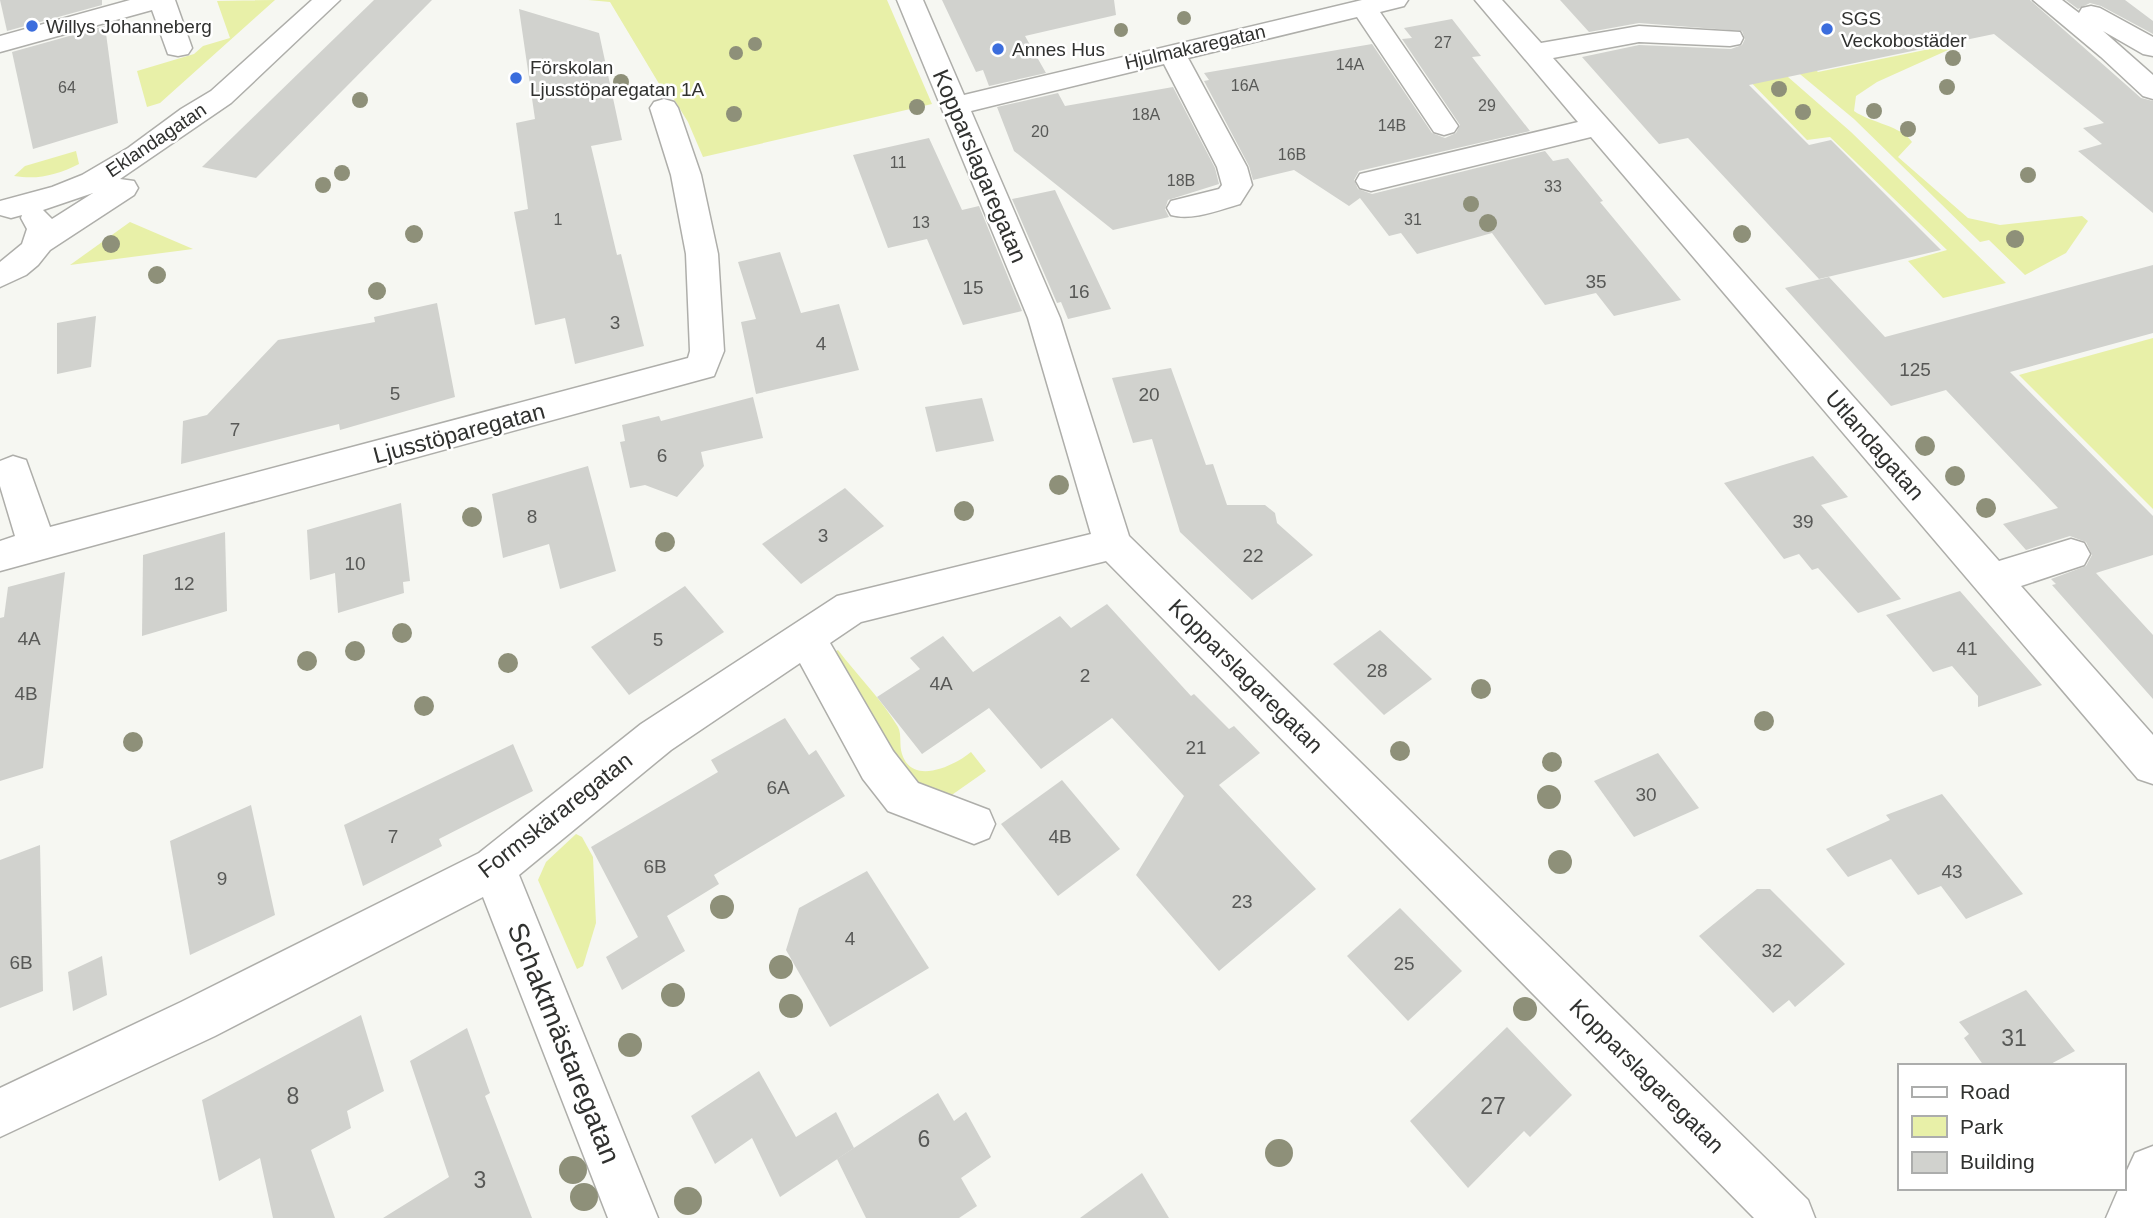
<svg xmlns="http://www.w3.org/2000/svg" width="2153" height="1218" font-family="Helvetica,sans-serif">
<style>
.green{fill:#e8f0a8}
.building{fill:#d1d2ce}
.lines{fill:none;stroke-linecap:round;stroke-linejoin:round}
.minor-casing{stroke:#aeaeaa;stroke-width:3}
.minor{fill:#fff;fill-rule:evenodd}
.tree{fill:#8e9079}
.poi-dot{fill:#3b6ddd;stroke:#fff;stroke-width:2.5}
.labels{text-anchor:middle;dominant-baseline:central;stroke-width:5;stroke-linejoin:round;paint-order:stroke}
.far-number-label{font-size:16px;fill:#585957}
.far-poi-label{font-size:19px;fill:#30312f;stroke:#fff;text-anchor:start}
.far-street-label{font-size:19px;fill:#30312f;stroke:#fff}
.number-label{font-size:19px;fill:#585957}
.street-label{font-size:23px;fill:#30312f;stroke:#fff}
.near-number-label{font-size:23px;fill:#585957}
.near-street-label{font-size:28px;fill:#30312f;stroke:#fff}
</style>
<rect width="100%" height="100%" fill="#f6f7f2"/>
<g class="green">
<path d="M275,0L160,103L147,107L137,71L194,54L203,46L230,38L217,1Z"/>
<path d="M588,0H887L932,104L703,157L688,122L672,96L667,97L610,2Z"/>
<path d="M1954,44L1957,46L1877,82L1856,96L1854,111C1871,123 1902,126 1912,142L1898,157L1968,218L2000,225L2082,216L2088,221L2066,253L2025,275L1989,240L1980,242L1854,119L1783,60L1802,57L1818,72Z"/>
<path d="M1772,63L1851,132L2006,283L1943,298L1908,261L1947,250L1830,137L1807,140L1739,70Z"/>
<path d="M76,151L79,164C57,175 38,180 14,176L25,166Z"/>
<path d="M130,222L193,249L70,265Z"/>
<path d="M2153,338V509L2019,375Z"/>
<path d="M838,650C857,675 882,700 898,727C902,735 899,745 902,754C912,786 954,766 971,752L986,771L946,799L917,788L822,658Z"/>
<path d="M576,834L582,837L593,857L596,923L583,966L577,969L538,880L546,862Z"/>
</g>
<g class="building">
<path d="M0,0H102V5L7,31Z"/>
<path d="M374,0H432L256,178L202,167Z"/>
<path d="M942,0H1114L1116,15L1025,36L1046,73L989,86L983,70L976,72Z"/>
<path d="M1560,0H2030L2141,98L2153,101V213L2078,151L2102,144L2083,128L2104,123L1994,34L1749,85L1809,145L1831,140L1941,250L1819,279L1688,138L1659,144L1582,57L1639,45L1731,49L1742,45L1745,39L1742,31L1639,23L1589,32Z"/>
<path d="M2066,0H2125L2153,21V34L2101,6L2090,3L2078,9Z"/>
<path d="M519,9L599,33L622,140L591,146L617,255L621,254L644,346L575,364L565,318L535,325L514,212L528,209L516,123L535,119Z"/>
<path d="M1452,19L1481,56L1472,57L1530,131L1359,171L1354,180L1358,189L1372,194L1545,151L1553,161L1568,158L1603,201L1600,202L1681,300L1614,316L1596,293L1545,305L1492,233L1417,254L1401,233L1389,236L1360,198L1349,206L1294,170L1253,180L1249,166L1204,81L1209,80L1204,73L1372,44L1432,133L1445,138L1456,133L1460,125L1402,39L1412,38L1404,28Z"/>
<path d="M105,26L118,123L33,149L12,52Z"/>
<path d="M1173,87L1215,168L1219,184L1168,200L1165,209L1169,217L1113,230L1014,151L997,107L1058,93L1065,106Z"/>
<path d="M929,138L962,210L979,206L1022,311L963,325L927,239L888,248L853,155Z"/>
<path d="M1055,190L1111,309L1068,319L1061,302L1057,303L1012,199Z"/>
<path d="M780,252L801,313L839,304L859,370L756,394L741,322L756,319L738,262Z"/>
<path d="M2153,265V333L2010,372L2153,516V555L2096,573L2153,635V699L2052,585L2056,584L2051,579L2086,566L2092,555L2086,542L2070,536L2026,550L2003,524L2058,508L1946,390L1891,406L1785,288L1829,277L1885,337Z"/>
<path d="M437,303L455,397L340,430L339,424L181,464L183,421L207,415L278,340L375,322L374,317Z"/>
<path d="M96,316L91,367L57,374V323Z"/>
<path d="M1171,368L1206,465L1213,464L1227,505H1265L1275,513L1277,523L1313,555L1252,600L1180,532L1152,439L1133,443L1112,378Z"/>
<path d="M753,397L763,438L701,452L704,466L677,497L645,485L630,488L620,442L625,441L622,425L659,416L661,421Z"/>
<path d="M982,398L994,441L936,452L925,407Z"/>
<path d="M1813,456L1848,497L1821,505L1901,599L1858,613L1818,568L1812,570L1799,554L1784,559L1724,483Z"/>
<path d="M588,466L616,571L560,589L549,544L503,558L492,494Z"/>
<path d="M845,488L884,526L801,584L762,544Z"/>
<path d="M401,503L410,581L403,582L404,593L338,613L335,573L310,580L307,530Z"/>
<path d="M225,532L227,611L142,636L143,555Z"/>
<path d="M65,572L43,768L0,781V618L4,617L8,587Z"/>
<path d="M685,586L724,632L629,695L591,647Z"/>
<path d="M1960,591L2042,685L1978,707V696L1952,666L1933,672L1886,615Z"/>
<path d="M1107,604L1191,696L1194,694L1229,729L1234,726L1260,753L1219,785L1316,889L1219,971L1136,875L1184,796L1112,718L1041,769L989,708L922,754L877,697L920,669L910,658L943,636L973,672L1060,616L1071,628Z"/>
<path d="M1380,630L1432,679L1384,715L1333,664Z"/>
<path d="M785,718L809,755L816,750L845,796L714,875L719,884L667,916L685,951L622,990L606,957L638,937L591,847L718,772L711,760Z"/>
<path d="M513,744L533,791L439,839L442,846L363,886L344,825Z"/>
<path d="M1658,753L1699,808L1634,837L1594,781Z"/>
<path d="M1062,780L1120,849L1058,896L1001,824Z"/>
<path d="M1942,794L2023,894L1966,919L1941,886L1918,895L1891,859L1848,877L1826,849L1890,820L1886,815Z"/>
<path d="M251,805L275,915L190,955L170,841Z"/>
<path d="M40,845L43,991L0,1008V860Z"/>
<path d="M867,871L929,968L830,1027L786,950L799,908Z"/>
<path d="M1757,889H1770L1845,964L1795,1007L1789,1000L1773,1013L1699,936Z"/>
<path d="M1400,908L1462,971L1408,1021L1347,956Z"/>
<path d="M102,956L107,995L73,1011L68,972Z"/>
<path d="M2026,990L2075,1051L2047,1066H1984L1964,1038L1969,1034L1959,1022Z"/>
<path d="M361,1015L384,1091L347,1111L351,1128L311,1150L335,1218H273L260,1158L219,1181L202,1100Z"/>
<path d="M1507,1027L1572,1095L1530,1137L1524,1131L1468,1188L1410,1121Z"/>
<path d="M467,1028L490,1093L485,1096L532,1218H383L449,1177L410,1061Z"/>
<path d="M759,1071L796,1137L836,1112L854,1148L780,1197L752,1138L715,1164L691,1116Z"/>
<path d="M938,1093L954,1121L966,1112L991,1157L961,1178L977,1206L959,1218H866L837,1159Z"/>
<path d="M1142,1173L1169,1218H1080Z"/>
</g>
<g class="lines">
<g class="minor-casing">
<g id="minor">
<path d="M130,0H175L192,48L188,54L178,56L168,54L152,10L0,52V36Z"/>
<path d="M312,0H340L231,103L120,179L134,181L138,188L134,195L50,250L38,265L26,275L0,287V262L22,244L27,229L21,218L22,215L11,218L0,215V201L52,187L82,175L128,148L181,109L211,91ZM93,193L52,219L43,210Z"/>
<path d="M897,0H923L964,95L1362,0H1408L1404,6L1380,12L1458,126L1454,132L1444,135L1434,132L1357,17L1188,58L1247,167L1252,185L1240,204C1219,210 1192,221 1171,215L1167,208L1171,201L1219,189L1222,185L1217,167L1164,64L971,111L1060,318L1129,536L1808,1200L1815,1218H1754L1106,561L861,622L830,643L893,751L918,783L989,810L995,824L989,838L974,844L888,811L863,779L800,663L671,750L519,875L658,1218H608L483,897L215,1036L0,1137V1088L181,1002L479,853L641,724L837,596L1091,534L1028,318Z"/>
<path d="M1475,0H1502L1541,43L1639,26L1740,32L1743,38L1740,44L1730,46L1639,42L1553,58L1999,561L2071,539L2084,543L2090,554L2084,565L2021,586L2153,735V784L2138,779L1591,137L1371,191L1360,188L1356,181L1360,174L1578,122Z"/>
<path d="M2033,0H2062L2079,13L2082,8L2091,6L2100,8L2153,37V56L2143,54L2103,31L2153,75V99L2143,96L2101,57Z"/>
<path d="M664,99L674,102L678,108L701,175L718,254L724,351L714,376L0,571V541L15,536L0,486V461L13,456L26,460L50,527L688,358L690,351L686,254L671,175L650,108L654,102Z"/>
<path d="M2153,1146V1218H2106L2119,1188H2123V1179L2135,1153Z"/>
</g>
</g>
<use href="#minor" class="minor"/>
</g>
<g class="tree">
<circle cx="1184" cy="18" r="7"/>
<circle cx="1121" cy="30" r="7"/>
<circle cx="755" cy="44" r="7"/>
<circle cx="736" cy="53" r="7"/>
<circle cx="1953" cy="58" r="8"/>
<circle cx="621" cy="82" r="8"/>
<circle cx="1947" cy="87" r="8"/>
<circle cx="1779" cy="89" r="8"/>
<circle cx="360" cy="100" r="8"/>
<circle cx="917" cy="107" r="8"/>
<circle cx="1874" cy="111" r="8"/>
<circle cx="1803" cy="112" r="8"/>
<circle cx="734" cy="114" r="8"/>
<circle cx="1908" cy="129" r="8"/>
<circle cx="342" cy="173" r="8"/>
<circle cx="2028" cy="175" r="8"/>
<circle cx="323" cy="185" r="8"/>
<circle cx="1471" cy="204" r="8"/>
<circle cx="1488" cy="223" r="9"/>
<circle cx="414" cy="234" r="9"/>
<circle cx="1742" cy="234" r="9"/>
<circle cx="2015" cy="239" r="9"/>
<circle cx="111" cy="244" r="9"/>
<circle cx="157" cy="275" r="9"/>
<circle cx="377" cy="291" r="9"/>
<circle cx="1925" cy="446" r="10"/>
<circle cx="1955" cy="476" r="10"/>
<circle cx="1059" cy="485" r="10"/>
<circle cx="1986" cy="508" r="10"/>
<circle cx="964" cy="511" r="10"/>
<circle cx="472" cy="517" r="10"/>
<circle cx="665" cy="542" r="10"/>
<circle cx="402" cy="633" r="10"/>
<circle cx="355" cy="651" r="10"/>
<circle cx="307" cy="661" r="10"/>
<circle cx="508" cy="663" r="10"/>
<circle cx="1481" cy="689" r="10"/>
<circle cx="424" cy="706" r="10"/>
<circle cx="1764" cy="721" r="10"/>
<circle cx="133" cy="742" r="10"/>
<circle cx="1400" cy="751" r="10"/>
<circle cx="1552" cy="762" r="10"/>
<circle cx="1549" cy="797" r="12"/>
<circle cx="1560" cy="862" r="12"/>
<circle cx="722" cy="907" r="12"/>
<circle cx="781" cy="967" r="12"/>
<circle cx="673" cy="995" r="12"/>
<circle cx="791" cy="1006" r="12"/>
<circle cx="1525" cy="1009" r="12"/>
<circle cx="630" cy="1045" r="12"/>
<circle cx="1279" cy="1153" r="14"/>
<circle cx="573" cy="1170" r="14"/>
<circle cx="584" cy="1197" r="14"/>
<circle cx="688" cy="1201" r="14"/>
</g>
<g class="poi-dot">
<circle cx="32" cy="26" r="7"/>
<circle cx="1827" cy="29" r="7"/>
<circle cx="998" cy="49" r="7"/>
<circle cx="516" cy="78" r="7"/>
</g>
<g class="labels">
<g class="far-number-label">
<text x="1443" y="42">27</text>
<text x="1350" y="64">14A</text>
<text x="1245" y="85">16A</text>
<text x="67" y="87">64</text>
<text x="1487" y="105">29</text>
<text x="1146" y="114">18A</text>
<text x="1392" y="125">14B</text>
<text x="1040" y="131">20</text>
<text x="1292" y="154">16B</text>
<text x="898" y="162">11</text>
<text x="1181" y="180">18B</text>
<text x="1553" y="186">33</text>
<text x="558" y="219">1</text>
<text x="1413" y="219">31</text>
<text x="921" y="222">13</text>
</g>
<g class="far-poi-label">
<text x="1841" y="18">SGS<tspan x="1841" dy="22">Veckobostäder</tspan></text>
<text x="46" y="26">Willys Johanneberg</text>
<text x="1012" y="49">Annes Hus</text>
<text x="530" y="67">Förskolan<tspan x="530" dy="22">Ljusstöparegatan 1A</tspan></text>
</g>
<g class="far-street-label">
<text transform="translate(1195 47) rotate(-13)">Hjulmakaregatan</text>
<text transform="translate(156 140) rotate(-34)">Eklandagatan</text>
</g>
<g class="number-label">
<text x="1596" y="281">35</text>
<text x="973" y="287">15</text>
<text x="1079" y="291">16</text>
<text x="615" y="322">3</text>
<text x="821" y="343">4</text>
<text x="1915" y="369">125</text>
<text x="395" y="393">5</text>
<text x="1149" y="394">20</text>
<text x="235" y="429">7</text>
<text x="662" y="455">6</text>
<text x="532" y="516">8</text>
<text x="1803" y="521">39</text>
<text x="823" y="535">3</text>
<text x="1253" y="555">22</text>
<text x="355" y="563">10</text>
<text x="184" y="583">12</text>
<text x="29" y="638">4A</text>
<text x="658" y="639">5</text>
<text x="1967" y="648">41</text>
<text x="1377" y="670">28</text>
<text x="1085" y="675">2</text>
<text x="941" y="683">4A</text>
<text x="26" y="693">4B</text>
<text x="1196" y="747">21</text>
<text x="778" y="787">6A</text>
<text x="1646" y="794">30</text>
<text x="393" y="836">7</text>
<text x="1060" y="836">4B</text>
<text x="655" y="866">6B</text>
<text x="1952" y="871">43</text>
<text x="222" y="878">9</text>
<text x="1242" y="901">23</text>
<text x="850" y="938">4</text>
<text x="1772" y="950">32</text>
<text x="21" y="962">6B</text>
<text x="1404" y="963">25</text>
</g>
<g class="street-label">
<text transform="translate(980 166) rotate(67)">Kopparslagaregatan</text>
<text transform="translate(459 433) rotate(-15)">Ljusstöparegatan</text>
<text transform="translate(1875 445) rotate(49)">Utlandagatan</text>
<text transform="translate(1246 676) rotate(45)">Kopparslagaregatan</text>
<text transform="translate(555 815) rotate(-38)">Formskäraregatan</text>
<text transform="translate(1647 1076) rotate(45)">Kopparslagaregatan</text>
</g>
<g class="near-number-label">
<text x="2014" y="1038">31</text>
<text x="293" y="1096">8</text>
<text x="1493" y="1106">27</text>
<text x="924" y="1139">6</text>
<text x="480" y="1180">3</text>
</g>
<g class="near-street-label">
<text transform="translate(564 1043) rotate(68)">Schaktmästaregatan</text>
</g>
</g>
<rect x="1898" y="1064" width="228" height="126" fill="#ffffff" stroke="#acadac" stroke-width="2"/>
<rect x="1912" y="1087" width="35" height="10" fill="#ffffff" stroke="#acadac" stroke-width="2"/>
<text x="1960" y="1099" font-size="21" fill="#30312f">Road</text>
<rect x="1912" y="1116" width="35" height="21" fill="#e8f0a8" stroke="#acadac" stroke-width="2"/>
<text x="1960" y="1134" font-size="21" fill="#30312f">Park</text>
<rect x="1912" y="1152" width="35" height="21" fill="#d1d2ce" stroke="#acadac" stroke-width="2"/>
<text x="1960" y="1169" font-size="21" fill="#30312f">Building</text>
</svg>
